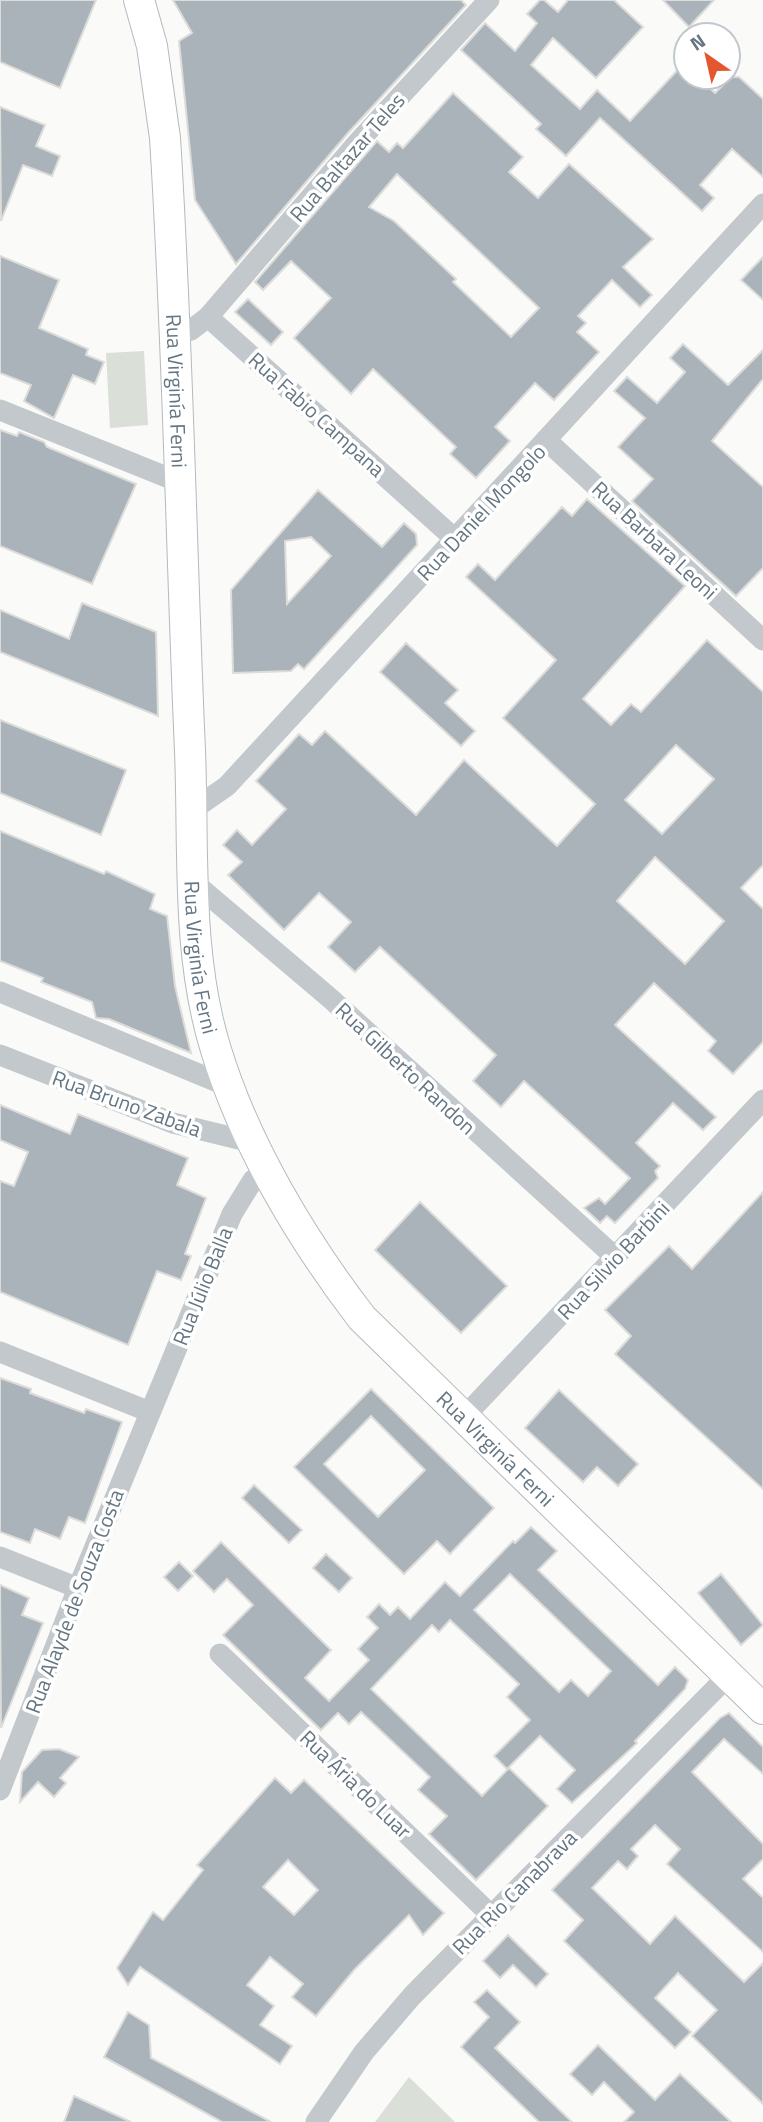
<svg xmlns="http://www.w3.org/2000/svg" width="763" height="2122" font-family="'Titillium Web',sans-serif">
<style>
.green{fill:#dadfd7}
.building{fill:#aab3b9;stroke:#dcdcda;stroke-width:2;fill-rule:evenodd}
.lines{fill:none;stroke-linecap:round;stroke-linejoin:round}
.secondary-casing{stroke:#b3babf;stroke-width:32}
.street{stroke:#c3c8cc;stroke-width:21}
.secondary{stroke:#fff;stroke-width:30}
.labels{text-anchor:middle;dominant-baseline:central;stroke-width:7;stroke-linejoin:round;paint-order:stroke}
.street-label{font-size:21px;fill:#657683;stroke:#fff}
</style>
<rect width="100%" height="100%" fill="#fafaf8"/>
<g class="green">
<path d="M144,351L148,425L110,428L106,353Z"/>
<path d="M409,2077L455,2122H375Z"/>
</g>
<g class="building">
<path d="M0,0H96L60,88L0,62Z"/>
<path d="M173,0H461L466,5L348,133L236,264L195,200L179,41L192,33Z"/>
<path d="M540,0H544L558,12L568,0H614L643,27L596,78L553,38L531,65L580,109L597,90L630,121L686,61V77H698L715,93L731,77H739L763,99V177L732,149L700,185L714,198L702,211L600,118L566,156L536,129L541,124L461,50L485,23L515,51L537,23L527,14Z"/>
<path d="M663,0H714L689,27Z"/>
<path d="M453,93L523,157L509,172L538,198L569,164L653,239L623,267L652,295L640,307L612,280L578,316L586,323L577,332L599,352L554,400L535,383L495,427L510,441L476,478L450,454L456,447L373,369L351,394L294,338L331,298L291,261L263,290L255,282L377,141L389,152L397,143L403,148ZM397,174L539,308L511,337L453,282L456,279L394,221L369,207Z"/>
<path d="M0,107L45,125L36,146L60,156L52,176L23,165L1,221Z"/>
<path d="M0,256L59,280L39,328L88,349L86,355L104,362L95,384L73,375L54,418L24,401L31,385L0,373Z"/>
<path d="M763,257V300L741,280Z"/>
<path d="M248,299L283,332L271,345L235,312Z"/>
<path d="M683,344L728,385L763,350V379L712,441L763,487V568L736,596L632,501L653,479L618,447L645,418L614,391L627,377L657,403L685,372L670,358Z"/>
<path d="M0,430L17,436L19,432L44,442L47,447L136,484L92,584L0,546Z"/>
<path d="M318,490L382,547L404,523L416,534L417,545L304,669L298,664L291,671L233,673L231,590ZM311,537L331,556L287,604L285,541Z"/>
<path d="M587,499L685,586L583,699L611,725L631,704L641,712L707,640L763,692V865L741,888L763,909V1042L733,1074L708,1051L716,1041L654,983L615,1025L716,1117L703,1130L673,1103L636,1143L660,1166L655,1171L658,1178L615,1223L607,1216L600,1223L584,1208L599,1198L605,1204L630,1178L524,1081L501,1107L473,1081L496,1055L380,947L355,972L328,947L351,922L319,893L284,930L228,875L242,862L223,845L237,830L252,845L286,809L256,781L299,734L312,745L325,731L416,815L464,760L557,846L595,804L503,718L556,660L466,577L478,564L495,580L562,507L572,516ZM676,745L714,779L662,834L625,800ZM655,857L724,921L685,964L617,901Z"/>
<path d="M82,603L156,632L158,716L0,652V610L69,639Z"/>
<path d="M406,643L458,690L445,703L475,731L461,746L380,672Z"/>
<path d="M0,720L126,770L101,835L0,793Z"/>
<path d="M0,831L104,874L106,871L155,894L150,909L167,916L175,986L191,1053L109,1019L96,1018L92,1002L41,982L43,978L0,961Z"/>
<path d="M0,1105L70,1134L78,1114L188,1158L177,1185L206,1198L185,1254L191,1256L181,1280L157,1271L128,1345L0,1292V1181L14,1186L28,1152L0,1140Z"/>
<path d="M763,1192V1489L615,1354L631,1336L605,1310L669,1246L692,1269Z"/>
<path d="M420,1202L507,1286L461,1333L375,1250Z"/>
<path d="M0,1378L31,1389L30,1393L84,1413L86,1409L122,1422L85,1523L69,1517L60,1539L35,1529L30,1543L0,1532Z"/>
<path d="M371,1389L494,1508L450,1554L437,1541L404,1574L294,1467ZM371,1416L425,1470L378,1517L324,1464Z"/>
<path d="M559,1390L638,1464L618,1486L597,1467L583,1482L525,1428Z"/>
<path d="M254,1485L302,1530L289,1543L242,1498Z"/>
<path d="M531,1527L557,1551L538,1570L658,1685L675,1667L688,1680L685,1689L635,1741L637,1743L572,1803L557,1789L575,1770L540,1736L507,1769L494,1756L530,1720L507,1697L519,1684L450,1620L439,1632L432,1625L371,1689L482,1796L509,1768L548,1806L476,1880L429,1834L447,1816L418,1790L430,1777L361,1712L349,1724L338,1713L321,1730L223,1635L253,1605L227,1579L214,1592L193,1571L221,1542L331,1650L305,1678L329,1701L369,1660L358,1649L378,1628L367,1617L379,1604L390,1615L398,1607L410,1619L445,1582L460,1596L513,1541L515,1543ZM510,1574L611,1671L588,1696L571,1680L559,1692L474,1610Z"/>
<path d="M326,1554L352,1578L339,1592L313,1568Z"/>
<path d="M179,1562L193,1576L178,1591L164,1577Z"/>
<path d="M721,1574L763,1625L741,1645L698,1593Z"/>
<path d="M0,1585L29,1598L22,1615L43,1623L1,1728Z"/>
<path d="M729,1713L763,1747V1774L724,1739L692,1772L763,1844V1859L743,1879L763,1898V1952L667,1864L680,1849L655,1825L631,1849L638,1856L627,1869L618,1861L592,1888L650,1944L675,1916L744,1982L763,1963V2104L692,2036L717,2010L678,1973L655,1998L691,2032L675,2048L564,1941L583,1920L552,1890L720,1718Z"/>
<path d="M59,1749L79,1757L60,1778L66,1783L54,1797L38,1782L20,1802L22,1772L42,1750Z"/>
<path d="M275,1778L291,1793L304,1780L444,1913L423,1935L409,1915L354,1970L316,2016L292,1997L303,1984L270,1957L247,1985L274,2006L260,2025L292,2046L280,2064L140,1967L128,1985L117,1968L153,1912L163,1920L203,1870L197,1865ZM288,1860L318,1890L294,1915L263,1887Z"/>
<path d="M508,1935L548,1974L536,1987L513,1965L500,1978L483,1961Z"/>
<path d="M487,1990L520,2022L495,2048L572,2122H539L461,2047L489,2017L474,2002Z"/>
<path d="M128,2012L149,2025L151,2058L271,2122H222L104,2057Z"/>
<path d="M598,2045L655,2100L680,2074L731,2122H624L634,2112L604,2082L592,2095L570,2074Z"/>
<path d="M74,2096L131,2122H64Z"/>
</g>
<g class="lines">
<g class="secondary-casing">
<g id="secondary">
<path id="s1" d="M139,0L152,46L165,138C178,342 181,547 190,751C194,851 186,954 216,1050C245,1145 302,1240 362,1318L763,1709"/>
</g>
</g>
<g class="street">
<path d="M208,317L358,142L489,0"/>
<path d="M173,336L191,330L208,317L455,539"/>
<path d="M0,410L179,482"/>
<path d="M546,440L763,640"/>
<path d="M191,811L227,786L763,204"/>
<path d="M192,881L331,999L616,1258"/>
<path d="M0,992L230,1087"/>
<path d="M0,1055L173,1123L255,1143"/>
<path d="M0,1352L150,1412"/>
<path d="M462,1419L763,1100"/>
<path d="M0,1557L78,1588"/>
<path d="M220,1654L491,1915"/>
<path d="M0,1790L78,1588L232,1214L253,1180L267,1169"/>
<path d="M316,2122L364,2052L412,1996L728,1676"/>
</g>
<use href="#secondary" class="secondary"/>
</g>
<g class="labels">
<g class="street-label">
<text transform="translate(347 157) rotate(-49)">Rua Baltazar Teles</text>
<text stroke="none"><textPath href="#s1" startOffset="394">Rua Virginía Ferni</textPath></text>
<text transform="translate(317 414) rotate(42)">Rua Fabio Campana</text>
<text transform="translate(481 512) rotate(-47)">Rua Daniel Mongolo</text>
<text transform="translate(655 540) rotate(43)">Rua Barbara Leoni</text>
<text stroke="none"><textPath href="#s1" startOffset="961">Rua Virginía Ferni</textPath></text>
<text transform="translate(406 1068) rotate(43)">Rua Gilberto Randon</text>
<text transform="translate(127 1103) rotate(20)">Rua Bruno Zabala</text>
<text transform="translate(613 1260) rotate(-47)">Rua Silvio Barbini</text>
<text transform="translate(202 1286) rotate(-68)">Rua Júlio Balla</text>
<text stroke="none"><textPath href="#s1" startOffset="1549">Rua Virginía Ferni</textPath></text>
<text transform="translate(74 1601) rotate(-69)">Rua Alayde de Souza Costa</text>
<text transform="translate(356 1784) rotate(44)">Rua Ária do Luar</text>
<text transform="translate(514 1892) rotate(-45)">Rua Rio Canabrava</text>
</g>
</g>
<g transform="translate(707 56) rotate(326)"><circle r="33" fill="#ffffff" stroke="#c1c8cd" stroke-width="2"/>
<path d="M0-5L12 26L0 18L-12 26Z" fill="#e4572e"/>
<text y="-10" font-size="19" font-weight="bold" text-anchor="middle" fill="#657683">N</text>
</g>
</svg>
